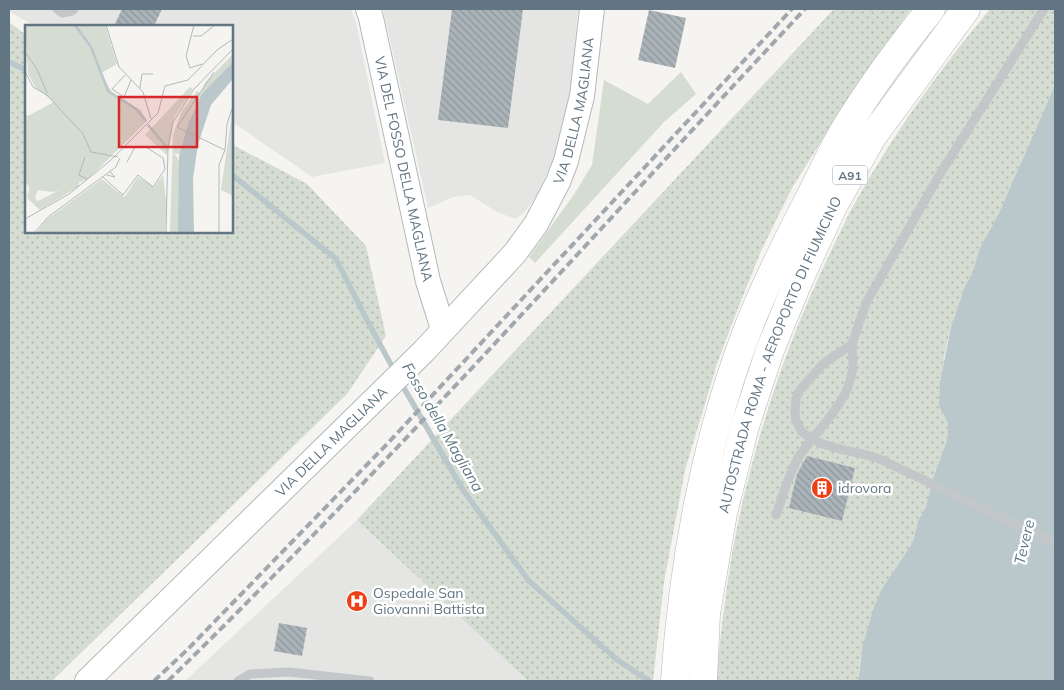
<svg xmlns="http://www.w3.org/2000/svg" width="1064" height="690" font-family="Mulish,sans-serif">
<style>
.built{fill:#e5e6e4}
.grass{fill:#d5dcd1}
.park{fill:url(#park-dots)}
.water{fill:#bac7cb}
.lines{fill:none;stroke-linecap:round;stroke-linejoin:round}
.stream{stroke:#bac7cb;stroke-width:5.5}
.building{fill:url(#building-back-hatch)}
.secondary-casing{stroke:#b3b9bd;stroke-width:26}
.highway-casing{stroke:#b5b9bc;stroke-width:29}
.lane{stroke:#c3c7ca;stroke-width:9}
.secondary{stroke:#fff;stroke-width:24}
.highway{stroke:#fff;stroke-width:28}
.rail{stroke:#a1a8ad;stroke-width:4;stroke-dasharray:8 4;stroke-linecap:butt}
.lane-bridge{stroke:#c3c7ca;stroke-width:9}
.labels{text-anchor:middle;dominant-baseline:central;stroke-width:5;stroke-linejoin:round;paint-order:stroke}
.shield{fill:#fff;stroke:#909ea8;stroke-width:1}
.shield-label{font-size:12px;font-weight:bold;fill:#617583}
.street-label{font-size:14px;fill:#617583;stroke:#fff}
.poi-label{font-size:14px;fill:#617583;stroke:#fff;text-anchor:start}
.water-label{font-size:15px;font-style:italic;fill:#5d7881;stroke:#fff}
.inset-river{fill:none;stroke:#bac7cb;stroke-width:2.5}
.inset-road{fill:none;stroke:#b1b9be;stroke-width:1}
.view{fill:#d62828;fill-opacity:0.15;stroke:#d62828;stroke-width:2.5}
.inset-edge{fill:none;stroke:#617583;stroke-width:2.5}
</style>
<defs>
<pattern id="park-dots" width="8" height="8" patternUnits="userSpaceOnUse" patternTransform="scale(1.25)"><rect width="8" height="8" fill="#d5dcd1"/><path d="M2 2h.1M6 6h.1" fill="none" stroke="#b0b7af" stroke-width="1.8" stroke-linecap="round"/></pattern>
<pattern id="building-back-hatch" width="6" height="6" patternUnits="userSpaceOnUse" patternTransform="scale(1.25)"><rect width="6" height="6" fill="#aab3b8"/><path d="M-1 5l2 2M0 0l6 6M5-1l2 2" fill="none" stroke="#8e969b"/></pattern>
</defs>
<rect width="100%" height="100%" fill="#f5f4f0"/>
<g class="built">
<path d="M9,9H351L356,22L385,163L312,177L231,121V26H34L9,11Z"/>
<path d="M383,9H578L566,130L538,193L524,213L515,219L497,212L470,195L454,197L428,208Z"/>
<path d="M357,520L528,681H185Z"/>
</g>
<path class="grass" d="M681,72L696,94L664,122L535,263L529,257L575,193L592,165L604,80L648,104Z"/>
<g class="park">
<path d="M834,9H911L852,92L792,188L761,251L733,321L717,364L685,470L664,582L653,681H528L357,520Z"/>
<path d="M990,9H1055V85L999,213L980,248L972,274L965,286L951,327L944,357L939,406L948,423V437L932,481L926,507L918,521L913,542L883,587L860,662L858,681H716C721,630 727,578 737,528C757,431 789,337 832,249C840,233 847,216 856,201C894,133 940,69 990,9Z"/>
<path d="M9,22L26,35V231H231V144L307,184L366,246L386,336L347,394L52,681H9Z"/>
</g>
<path class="water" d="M1055,85V681H858L863,645L874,607L883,587L913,542L918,521L926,507L932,481L948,437V423L939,406L940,382L951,327L965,286L972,274L980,248L999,213Z"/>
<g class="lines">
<g class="stream">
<path d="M9,62L26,70"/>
<path d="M231,174L336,259L369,324L395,372"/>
<path d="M401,383L463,490L529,581L616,659L649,681"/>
</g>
</g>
<g class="building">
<path d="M122,9H162L154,26H114Z"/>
<path d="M452,9H523L508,128L438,120Z"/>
<path d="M649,10L686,18L675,68L638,60Z"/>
<path d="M807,456L855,468L842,521L789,508L797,474Z"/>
<path d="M279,623L307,628L302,656L274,651Z"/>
</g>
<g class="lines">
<g class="secondary-casing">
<g id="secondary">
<path id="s1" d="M368,9L371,18L428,281L443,329"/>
<path id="s2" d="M87,681L424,351L515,253L536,224L558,182L566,161L582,96L592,9"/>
</g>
</g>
<g class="highway-casing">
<g id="highway">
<path d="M675,681C683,559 707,430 753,316C769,277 788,240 807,203C820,178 832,150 847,126C872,85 901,46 931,9"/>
<path id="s3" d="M703,681L706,614L723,513L745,426L770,350L800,277L833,206L872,137L966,9"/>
</g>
</g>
<g class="lane">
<path d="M57,9L62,13L72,11L74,9"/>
<path d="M801,431L796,420L795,413L796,398L800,390L823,364L852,344L866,303L940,174L1044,9"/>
<path d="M776,515C783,496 789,472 800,455C819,427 849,403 853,367C853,360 852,352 852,344"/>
<path d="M238,681L250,674L289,672L370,681"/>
</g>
<use href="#secondary" class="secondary"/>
<use href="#highway" class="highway"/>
<g class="rail">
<path d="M154,681L187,650L388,443L792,9"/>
<path d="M168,681C389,465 594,234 805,9"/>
</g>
<path class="lane-bridge" d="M801,431C823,451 855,449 882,460L1055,543"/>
</g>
<defs>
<g id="building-disc" transform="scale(1.125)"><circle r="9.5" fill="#ee4016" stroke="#fff"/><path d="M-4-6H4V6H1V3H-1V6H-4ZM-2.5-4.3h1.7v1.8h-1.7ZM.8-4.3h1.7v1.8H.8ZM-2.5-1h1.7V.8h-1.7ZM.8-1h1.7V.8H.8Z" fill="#fff"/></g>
<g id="hospital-disc" transform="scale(1.125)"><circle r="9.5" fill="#ee4016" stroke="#fff"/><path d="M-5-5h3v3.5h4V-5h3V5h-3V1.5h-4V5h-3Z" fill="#fff"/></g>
</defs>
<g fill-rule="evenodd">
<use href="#building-disc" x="822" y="488"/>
<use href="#hospital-disc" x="357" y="601"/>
</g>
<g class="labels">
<rect class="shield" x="832.5" y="165.5" width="35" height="19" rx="4"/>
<g class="shield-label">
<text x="850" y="175">A91</text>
</g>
<g class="street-label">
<text stroke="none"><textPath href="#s2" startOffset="762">VIA DELLA MAGLIANA</textPath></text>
<text stroke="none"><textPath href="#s1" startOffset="164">VIA DEL FOSSO DELLA MAGLIANA</textPath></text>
<text stroke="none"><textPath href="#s3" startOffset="338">AUTOSTRADA ROMA - AEROPORTO DI FIUMICINO</textPath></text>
<text stroke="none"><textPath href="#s2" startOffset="342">VIA DELLA MAGLIANA</textPath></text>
</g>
<g class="poi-label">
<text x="838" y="488">idrovora</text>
<text x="373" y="593">Ospedale San<tspan x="373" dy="16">Giovanni Battista</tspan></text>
</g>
<g class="water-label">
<text transform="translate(443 427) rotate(60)">Fosso della Magliana</text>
<text transform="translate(1024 542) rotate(-77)">Tevere</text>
</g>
</g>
<g transform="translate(25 25)">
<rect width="208" height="208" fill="#f5f4f0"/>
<path d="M207,88V170L196,165ZM0,142L13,165L10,173L13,176L54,155V161L15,185L2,173L5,160L0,155Z" fill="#d5dcd1"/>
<path d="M138,150L141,176L138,189L103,179L99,173L113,152L129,162Z" fill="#d5dcd1"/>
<path d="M207,30V38L172,78L180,58Z" fill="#d5dcd1"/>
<path d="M0,0H80L92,39L76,48L88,69L116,85L122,96L63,154L29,167L5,164L0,155V90L3,91L29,77L10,62L3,48ZM165,62L168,64L149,92L142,130L120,110ZM172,66L177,69L165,93L156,130L149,128L155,137L156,167L153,207H145L148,110L157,86ZM77,154L108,179L124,160L142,175L140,207H12L21,195Z" fill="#d5dcd1"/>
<path d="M207,38V55L186,80L173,119L168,154L169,207H153L154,132L164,96L177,69Z" fill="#bac7cb"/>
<path class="inset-river" d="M50,0L66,22L83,66L111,84L121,96M123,100L141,121"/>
<path class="inset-road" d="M81,0L94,42L118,67L126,94M169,0L161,31L165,43L177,39M168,11H176L190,0M0,27L12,44L22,68M0,46L8,62L22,70L58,109L66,127L93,132M189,47L152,102L200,125L194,140V207M100,50L87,64L99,72L106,55M115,63L117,49H128M200,125L202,99L208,81M60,132L54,150L62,154M82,150L90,152L85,147M78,152L98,170L113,150L128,162L140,144L138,133L121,122H110L102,137M0,194L44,169L86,135L133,88L140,61L163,55L192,25L208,14M10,207L23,192L91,142L95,133M141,207L143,123L148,97L169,64L208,24"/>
<path class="view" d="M94,72H172V122H94Z"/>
<rect width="208" height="208" class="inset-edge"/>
</g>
<rect width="1064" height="690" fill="none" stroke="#617583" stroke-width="20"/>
</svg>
